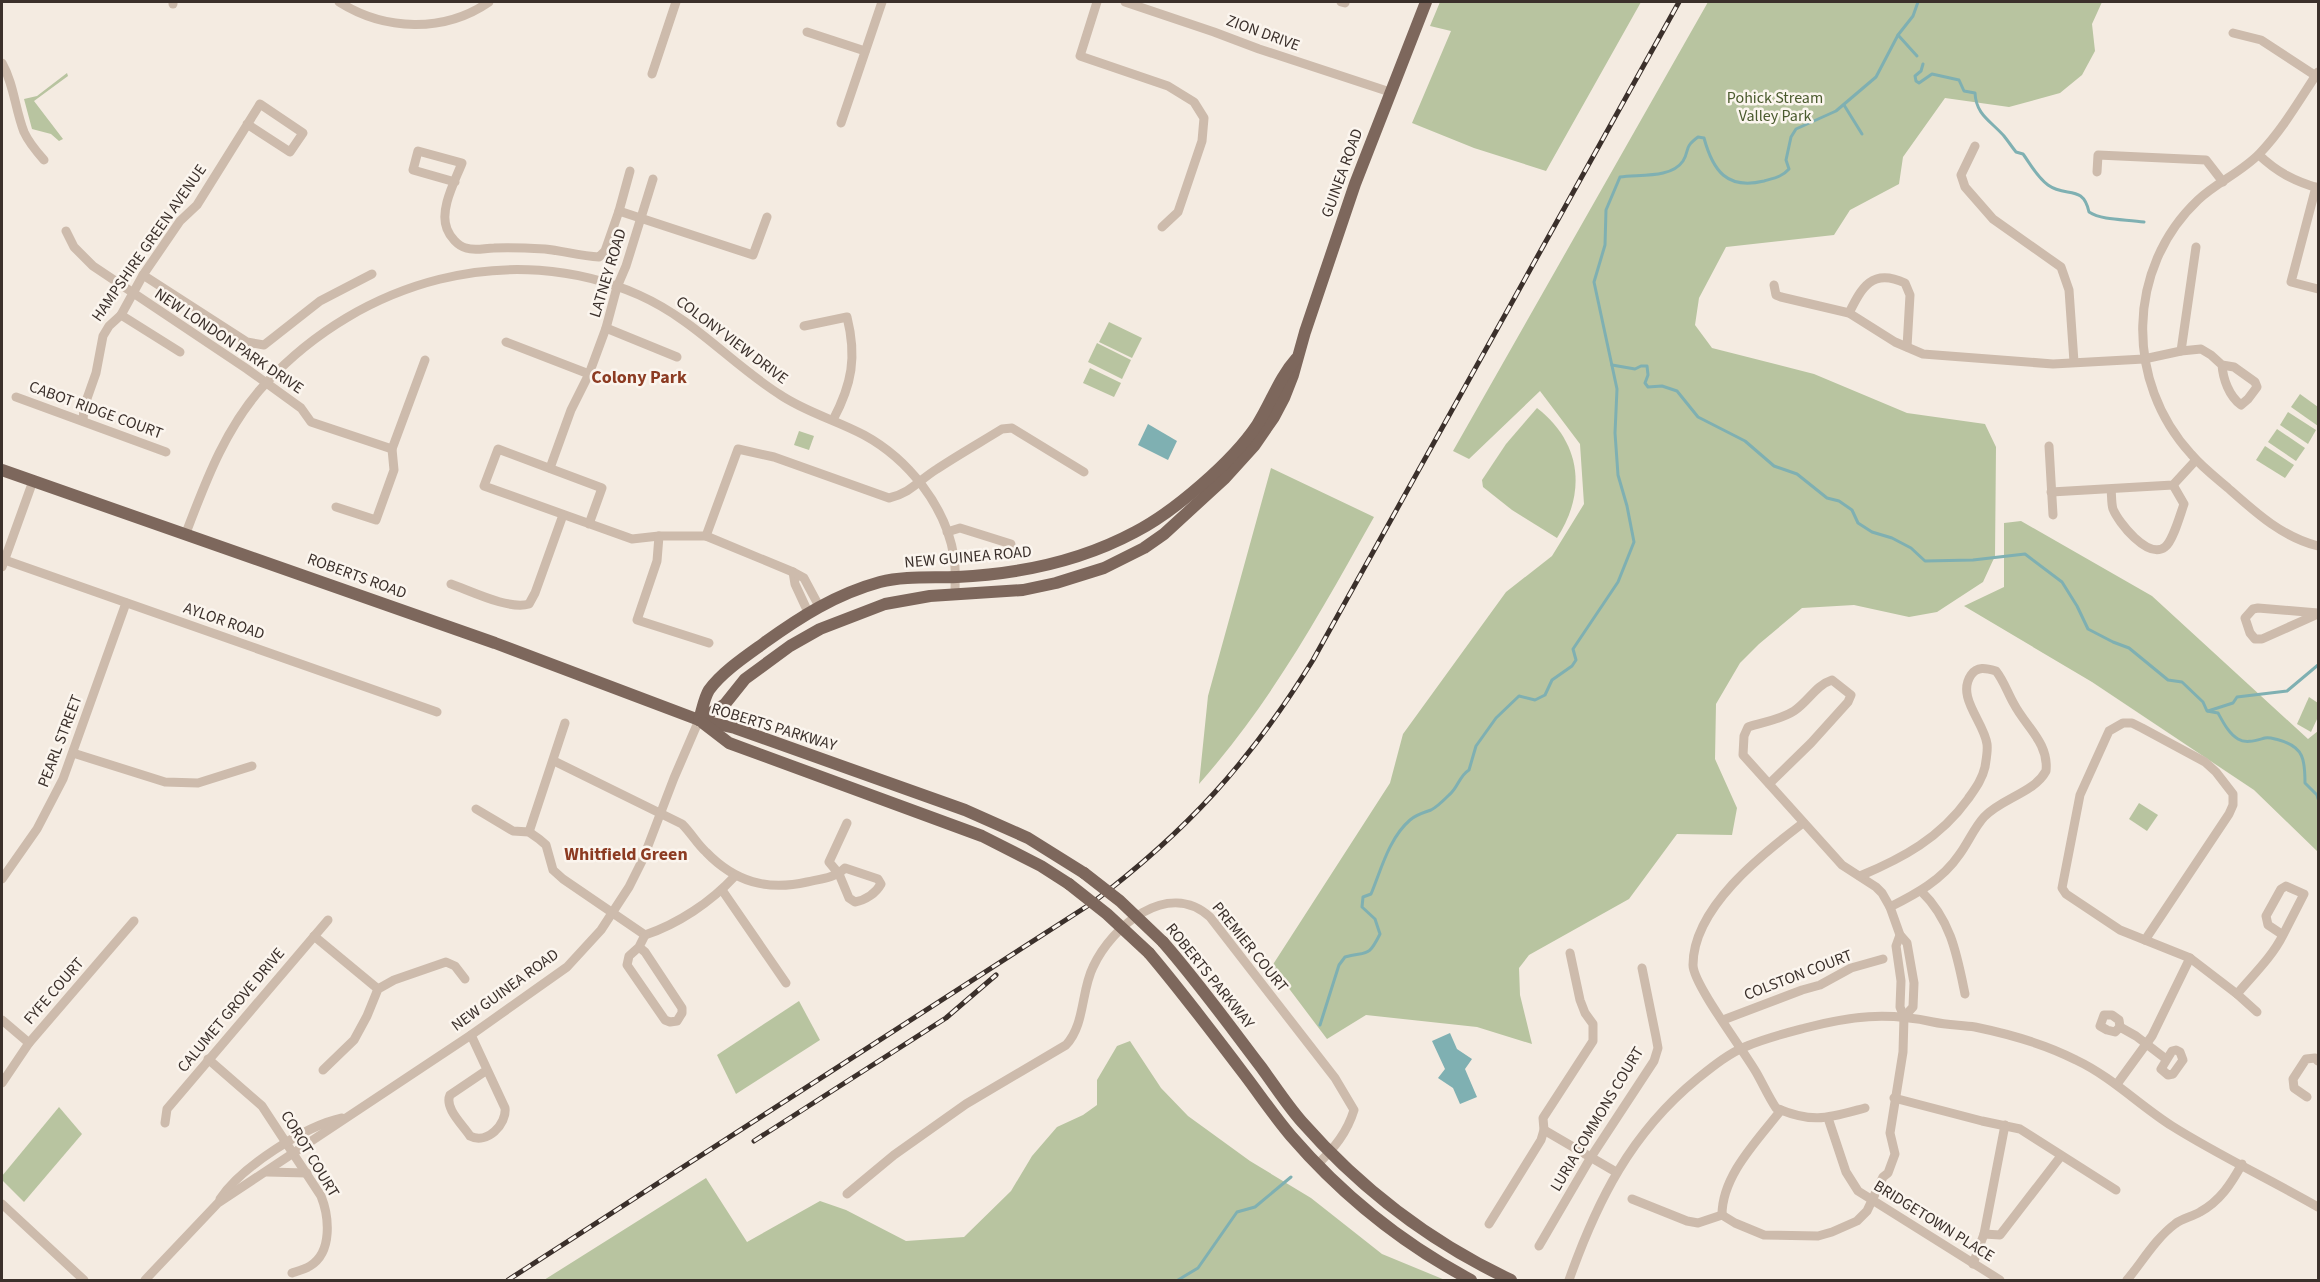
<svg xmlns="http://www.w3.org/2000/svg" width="2320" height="1282" font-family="'Source Sans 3',sans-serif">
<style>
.green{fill:#b8c4a0}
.water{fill:#7fb0b2}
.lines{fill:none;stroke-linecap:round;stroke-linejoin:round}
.stream{stroke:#7fb0b2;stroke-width:3}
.minor{stroke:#cdbbac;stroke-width:9}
.major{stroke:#7d675c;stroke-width:12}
.rail-casing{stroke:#3b302b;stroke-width:5}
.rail{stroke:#fbf5ee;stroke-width:3;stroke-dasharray:9;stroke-linecap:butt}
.major-bridge{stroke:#7d675c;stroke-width:12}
.labels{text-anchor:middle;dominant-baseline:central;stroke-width:5;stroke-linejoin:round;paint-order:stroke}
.street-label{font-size:16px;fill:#3b302b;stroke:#fbf5ee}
.park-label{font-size:16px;fill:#4a5a2e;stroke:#fbf5ee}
.neighbourhood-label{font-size:18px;font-weight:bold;fill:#8c3b22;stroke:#fbf5ee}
</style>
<rect width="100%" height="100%" fill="#f4ebe1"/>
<g class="green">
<path d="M1440,2H1641L1546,171L1474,148L1412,123L1451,31L1430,26Z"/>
<path d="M1708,2H2102L2092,24L2095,51L2082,75L2060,93L2009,107L1945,98L1903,157L1899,184L1850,210L1834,235L1726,247L1699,298L1695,325L1712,348L1814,374L1907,413L1985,424L1996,447L1995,556L1983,582L1937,612L1909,617L1854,605L1802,608L1759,644L1740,663L1716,704L1715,759L1737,808L1732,835L1677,834L1629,899L1529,955L1519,968L1520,995L1532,1044L1477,1027L1366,1015L1327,1039L1272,966L1390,783L1403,734L1506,592L1552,556L1584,504L1580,444L1540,391L1469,459L1453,451Z"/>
<path d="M67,73L68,76L34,101L63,139L59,141L51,134L32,129L24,99L37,96Z"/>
<path d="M1109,322L1142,338L1132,358L1099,342Z"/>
<path d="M1097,343L1131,360L1122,379L1088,362Z"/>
<path d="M1090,368L1121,383L1114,397L1083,383Z"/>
<path d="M2300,394L2318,407V426L2291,407Z"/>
<path d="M1537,408C1581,442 1587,492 1557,538L1512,510L1483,487L1482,480L1506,444Z"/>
<path d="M2288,412L2316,430L2308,444L2280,425Z"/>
<path d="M2277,429L2305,448L2296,461L2268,442Z"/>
<path d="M799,431L814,436L809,450L794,445Z"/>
<path d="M2265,446L2294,465L2285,478L2256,460Z"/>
<path d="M1271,468L1374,517C1320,613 1273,700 1199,784L1208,696Z"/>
<path d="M2021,521L2152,596L2308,739L2318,731V852L2254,790L2092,682L1964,606L2004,587V523Z"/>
<path d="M2309,697L2318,703V717L2311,732L2297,724Z"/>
<path d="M2139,803L2158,815L2147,831L2129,819Z"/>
<path d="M799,1001L820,1040L736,1094L717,1055Z"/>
<path d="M1130,1041L1161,1088L1188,1116L1250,1161L1311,1198L1382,1254L1445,1280H544L706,1178L747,1242L820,1201L846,1210L906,1241L964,1237L1011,1191L1032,1156L1057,1127L1083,1115L1097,1105V1080L1117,1046Z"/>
<path d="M59,1107L82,1134L24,1202L2,1180V1176Z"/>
</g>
<g class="water">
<path d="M1148,424L1177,441L1168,460L1138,445Z"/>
<path d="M1450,1033L1457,1049L1472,1059L1465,1069L1477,1097L1460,1104L1453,1088L1438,1078L1445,1069L1432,1041Z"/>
</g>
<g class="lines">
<g class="stream">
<path d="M1898,35L1917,56"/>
<path d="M1923,64L1921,71L1915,76L1916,81L1919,83L1932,74L1959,80L1964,91L1975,93C1976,115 1991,121 2004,136C2008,141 2012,147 2016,152L2023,154C2031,165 2037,177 2048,185C2066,198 2083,184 2089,212C2103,221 2127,219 2144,222"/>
<path d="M1844,105L1862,134"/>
<path d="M1612,365L1635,369L1641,366H1647L1648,375L1645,383L1648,387L1662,386L1677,391L1698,417L1745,441L1774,466L1797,474L1827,498L1839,501L1852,510L1858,523L1872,532L1892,538L1911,548L1925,561L1973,560L2025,554L2062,582L2077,606L2088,629L2113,642L2129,648L2168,680L2182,682L2203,702L2207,711L2218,713C2223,722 2229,734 2238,739C2246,744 2257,740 2265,738C2270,737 2274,739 2279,740C2304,747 2305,760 2305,783L2317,795L2318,799"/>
<path d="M2208,711L2233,703L2237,697L2287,691L2318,665"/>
<path d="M1320,1025L1339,965L1345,957C1368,951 1368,958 1380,934L1375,919L1362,907L1363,897L1371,894C1381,870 1389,838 1410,820C1417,814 1423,813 1431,810C1437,807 1444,800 1449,795C1458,788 1459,776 1469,770L1476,746L1496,718L1519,696L1535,700L1545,695L1552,680L1572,666L1576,660L1573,649L1618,582L1634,542L1627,506L1618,475L1615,433L1617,389L1594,282L1605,245L1606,210L1620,177C1638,174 1671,179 1683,161C1690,150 1683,148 1698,137L1704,138C1713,171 1727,190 1764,181C1774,178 1782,177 1789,169L1786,160L1791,137L1796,129L1836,111L1876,77L1898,35L1913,16L1918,2"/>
<path d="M1178,1280L1198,1268L1237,1212L1255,1207L1291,1177"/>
</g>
<g class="minor">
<path d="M339,2C385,31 444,33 489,2"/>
<path d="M1097,2L1080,56L1168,86L1194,102L1204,118L1202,141L1178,212L1162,227"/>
<path d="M1125,2L1214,32L1259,49L1390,92"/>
<path d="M1341,2L1345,3"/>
<path d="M173,4V2"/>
<path d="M807,32L865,51"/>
<path d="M2233,33L2261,40L2316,76"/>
<path d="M2,63C14,84 15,109 24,132C29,143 36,151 44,160"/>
<path d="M2318,72C2300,99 2283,129 2260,153C2242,172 2217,182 2198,200C2126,268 2125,382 2191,454C2202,467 2215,477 2228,488C2255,512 2282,537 2318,546"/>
<path d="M652,74L676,2"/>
<path d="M841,123L882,2"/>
<path d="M1975,146L1961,175L1965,187L1993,219L2061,267L2069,290L2074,362"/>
<path d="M2259,155C2277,172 2294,181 2318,188"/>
<path d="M2097,172L2098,155L2206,160L2223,182"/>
<path d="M455,182L413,170L418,151L462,163C455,181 439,210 447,229C450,237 458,246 466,248C475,251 485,248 494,248C510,247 528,248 545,249C563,251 581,256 599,257L605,251L619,211L753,255L767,217"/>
<path d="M2316,187L2291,282L2318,289"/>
<path d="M619,211L630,171"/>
<path d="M66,231L74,247L93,266L247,369L301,408L311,422L392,449"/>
<path d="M143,275L247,342L264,345L320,301L372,274"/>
<path d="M1774,285L1776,295L1781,297L1849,313L1895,342L1923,354L2053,364L2144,359L2181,351L2201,349L2211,355L2222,365L2234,367L2255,382L2257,387L2248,399L2241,405C2229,396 2223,379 2222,365"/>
<path d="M1849,313C1862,287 1872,268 1905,283L1910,295L1907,347"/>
<path d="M121,315L180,352"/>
<path d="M804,326L847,317C857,357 852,384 833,420"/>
<path d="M606,328L677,357"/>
<path d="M506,342L589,374"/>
<path d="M2181,351L2196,247"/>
<path d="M16,397L166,452"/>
<path d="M83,421L84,407L96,373L103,336L109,326L121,315L143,275L180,221L197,205L260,104L303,133L290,152L247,124"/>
<path d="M2049,446L2053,515"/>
<path d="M550,468L571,410L589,374L606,328L617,287L626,266L653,179"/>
<path d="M2111,490C2112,495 2111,503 2113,509C2118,522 2148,560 2165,547C2173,541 2180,515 2184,504L2173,485"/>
<path d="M2051,492L2173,485L2196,460"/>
<path d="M336,507L376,520L394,470L392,449L425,360"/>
<path d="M589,524L602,488L498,449L484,486L632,539L659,536"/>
<path d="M947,532L960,528L1011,544"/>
<path d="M186,533C206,480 227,424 267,382C361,281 509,238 639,295C695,320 729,362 779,394C805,412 836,420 864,435C908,459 946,506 954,557C956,569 955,581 955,593"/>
<path d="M706,536L738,449L774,457L889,498C911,493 919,480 937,469C958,455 981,442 1002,429L1012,428L1084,472"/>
<path d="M2,559L437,712"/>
<path d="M2,567L33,481"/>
<path d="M793,572L795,584L808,612"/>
<path d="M451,584C471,591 509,610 529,604L535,593L563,515"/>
<path d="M2318,613L2258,608L2253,609L2245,618L2250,633L2255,639H2262L2318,614"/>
<path d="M709,643L637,620L657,561L659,536H706L793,572L804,578L819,606"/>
<path d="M2123,723H2132L2142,728L2205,762L2216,772L2233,794V805L2229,814L2145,940L2120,930L2066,894L2062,888L2080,795L2109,731Z"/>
<path d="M73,753L165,782L198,783L252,766"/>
<path d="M554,761L682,824C692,834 697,844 706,852C735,882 767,891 807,882C820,879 835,878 845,868L878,879L881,884C876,893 866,900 855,902L849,898L839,874L829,862L847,823"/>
<path d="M1769,784L1811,743L1848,702L1851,695L1832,680C1816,685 1808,702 1794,711C1780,720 1763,722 1748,727L1744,736L1743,755L1842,865L1876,887L1882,893L1890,907L1900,935L1907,943L1914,983L1913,1007L1904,1017"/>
<path d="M476,809L513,831L529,832L539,839L546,845L553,870L563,879L645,935C678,924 711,902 735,876"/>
<path d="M1803,823C1761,855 1693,908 1693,965C1693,984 1744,1051 1756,1072C1763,1084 1768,1096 1776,1108C1814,1124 1828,1118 1865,1108"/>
<path d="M529,832L565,723"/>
<path d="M1860,876C1903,858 1940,838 1968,799C1975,789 1982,780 1985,767C1986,760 1988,751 1987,744C1984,722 1956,697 1971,675C1977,666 1986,668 1996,671C2004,681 2008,694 2014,704C2026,727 2049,743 2046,771C2034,793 2002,798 1984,817C1974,828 1968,843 1959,855C1942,880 1916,894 1890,907"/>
<path d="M2,879L37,829L63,779L126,603"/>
<path d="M722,890L786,983"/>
<path d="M1921,891C1951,920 1957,955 1965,994"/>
<path d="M314,936L378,989"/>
<path d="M2145,940L2190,958L2237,994"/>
<path d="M639,947L645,952L682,1008V1013L677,1021L670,1022L665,1020L627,965L629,956L639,947L645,935"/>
<path d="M2257,1012L2237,994C2253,975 2272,957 2283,935L2304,894L2286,886L2281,889L2266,916L2268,925L2283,935"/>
<path d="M2104,1015H2112L2119,1020L2120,1027L2115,1032L2107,1030L2100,1026Z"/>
<path d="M2,1020L29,1043"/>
<path d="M1723,1020L1802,990L1820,985L1851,968L1883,959"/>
<path d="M2120,1027L2136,1036L2166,1059"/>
<path d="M471,1035L505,1108C507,1124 487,1145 470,1136C463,1125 444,1108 450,1095L487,1070"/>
<path d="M2176,1050L2180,1052L2183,1060L2173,1074L2168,1075L2161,1069L2172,1051Z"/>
<path d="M208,1059L262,1106L321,1196C329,1216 333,1252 310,1266C305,1269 298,1271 292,1273"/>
<path d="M323,1070L354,1040L367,1016L378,989L394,980L446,962L455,966L465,979"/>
<path d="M2,1083L29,1043L134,921"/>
<path d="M2117,1084L2152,1036L2190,958"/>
<path d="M2307,1097L2294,1088L2293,1079L2306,1059L2315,1058L2318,1061"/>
<path d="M1894,1098L1982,1121L2020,1129L2116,1190"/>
<path d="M1828,1118L1846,1172L1858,1191L2000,1280"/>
<path d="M165,1123L167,1109L328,920"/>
<path d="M1544,1130L1616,1172"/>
<path d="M267,1172L307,1173"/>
<path d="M847,1194L894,1155L966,1104L1066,1045C1085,1025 1081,991 1093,967C1112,926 1168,879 1210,917L1335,1078L1354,1110C1347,1133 1334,1148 1318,1164"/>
<path d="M220,1199C241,1167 305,1126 342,1118"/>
<path d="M1632,1199L1687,1221L1698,1223L1722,1215L1735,1223L1764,1235L1818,1236L1832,1232L1857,1221L1867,1211L1883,1177L1888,1173L1895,1154L1890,1133L1903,1052L1904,1017L1900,1007L1901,981L1896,946L1900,935"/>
<path d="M2,1204L84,1280"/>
<path d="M1722,1215C1722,1175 1758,1140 1781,1110"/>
<path d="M1489,1224L1541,1140L1544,1130L1543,1118L1593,1041V1024L1585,1013L1580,1000L1570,953"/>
<path d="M1984,1234L2005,1125"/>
<path d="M1539,1246L1591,1157L1654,1061L1658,1048L1656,1037L1642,968"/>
<path d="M1973,1264L1984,1234L2000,1235L2061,1156"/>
<path d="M145,1280L218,1203L471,1035L567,967L601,930L629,887L643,859L674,778L699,720"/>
<path d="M1569,1280C1597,1201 1631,1133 1697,1079C1712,1067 1729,1053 1747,1046C1766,1038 1786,1033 1805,1028C1851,1016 1886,1012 1933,1022C1947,1025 1961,1025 1975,1027C2009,1034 2045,1044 2076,1060C2112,1077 2139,1105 2172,1126C2218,1155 2271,1180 2318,1207"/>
<path d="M2127,1280C2142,1262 2156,1238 2175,1224C2182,1218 2192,1217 2200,1212C2220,1201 2231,1184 2242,1164"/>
</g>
<g class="major">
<path d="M2,470L495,643L699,720L735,728L965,810L1028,838L1084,873"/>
<path d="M699,720L725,704L745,679L790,646L820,629L885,604L930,596L1023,590L1056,583L1104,568L1144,548L1164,534L1225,478L1254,446L1274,417L1284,398L1293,375L1305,332L1355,184L1426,2"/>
<path d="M699,720C702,711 704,698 709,690C722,672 746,656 764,643C800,617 836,594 880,582C904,576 931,578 957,577C1020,574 1079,562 1135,532C1174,512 1233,461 1257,425C1271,403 1279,378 1296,359"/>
<path d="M703,723L729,743L982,836L1041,866L1069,884"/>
<path d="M1163,942C1198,982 1229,1025 1261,1067C1275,1086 1287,1105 1302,1122C1361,1189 1430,1242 1511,1280"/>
<path d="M1149,953C1182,992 1213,1033 1244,1074C1260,1095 1274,1116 1291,1136C1342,1195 1403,1244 1471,1280"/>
</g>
<g class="rail-casing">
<g id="rail">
<path d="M754,1141L946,1018L996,975"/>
<path d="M508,1280L1092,903C1187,831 1250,762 1313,660L1679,2"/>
</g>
</g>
<use href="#rail" class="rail"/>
<g class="major-bridge">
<path d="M1084,873L1120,901L1163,942"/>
<path d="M1069,884L1107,914L1149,953"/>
</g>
</g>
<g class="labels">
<g class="street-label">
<text transform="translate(1263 33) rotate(20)">ZION DRIVE</text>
<text transform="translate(1342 173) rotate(-70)">GUINEA ROAD</text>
<text transform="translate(149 243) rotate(-55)">HAMPSHIRE GREEN AVENUE</text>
<text transform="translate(608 273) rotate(-73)">LATNEY ROAD</text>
<text transform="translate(732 340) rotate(37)">COLONY VIEW DRIVE</text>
<text transform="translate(229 341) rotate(34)">NEW LONDON PARK DRIVE</text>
<text transform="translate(96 410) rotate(20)">CABOT RIDGE COURT</text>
<text transform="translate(968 557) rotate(-5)">NEW GUINEA ROAD</text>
<text transform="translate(357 576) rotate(20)">ROBERTS ROAD</text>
<text transform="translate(224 621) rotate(19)">AYLOR ROAD</text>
<text transform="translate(774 727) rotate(17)">ROBERTS PARKWAY</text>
<text transform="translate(60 741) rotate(-69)">PEARL STREET</text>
<text transform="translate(1250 947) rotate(51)">PREMIER COURT</text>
<text transform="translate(1798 975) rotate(-21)">COLSTON COURT</text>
<text transform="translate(1210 976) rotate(51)">ROBERTS PARKWAY</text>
<text transform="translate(505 990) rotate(-36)">NEW GUINEA ROAD</text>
<text transform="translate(54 991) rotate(-49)">FYFE COURT</text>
<text transform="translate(231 1010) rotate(-50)">CALUMET GROVE DRIVE</text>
<text transform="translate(1597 1119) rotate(-59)">LURIA COMMONS COURT</text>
<text transform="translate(310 1154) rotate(59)">COROT COURT</text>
<text transform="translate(1934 1221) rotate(32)">BRIDGETOWN PLACE</text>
</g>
<g class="park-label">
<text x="1775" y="98">Pohick Stream<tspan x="1775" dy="18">Valley Park</tspan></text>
</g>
<g class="neighbourhood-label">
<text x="639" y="377">Colony Park</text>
<text x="626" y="854">Whitfield Green</text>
</g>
</g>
<rect width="2320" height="1282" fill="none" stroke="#3b302b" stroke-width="6"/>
</svg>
